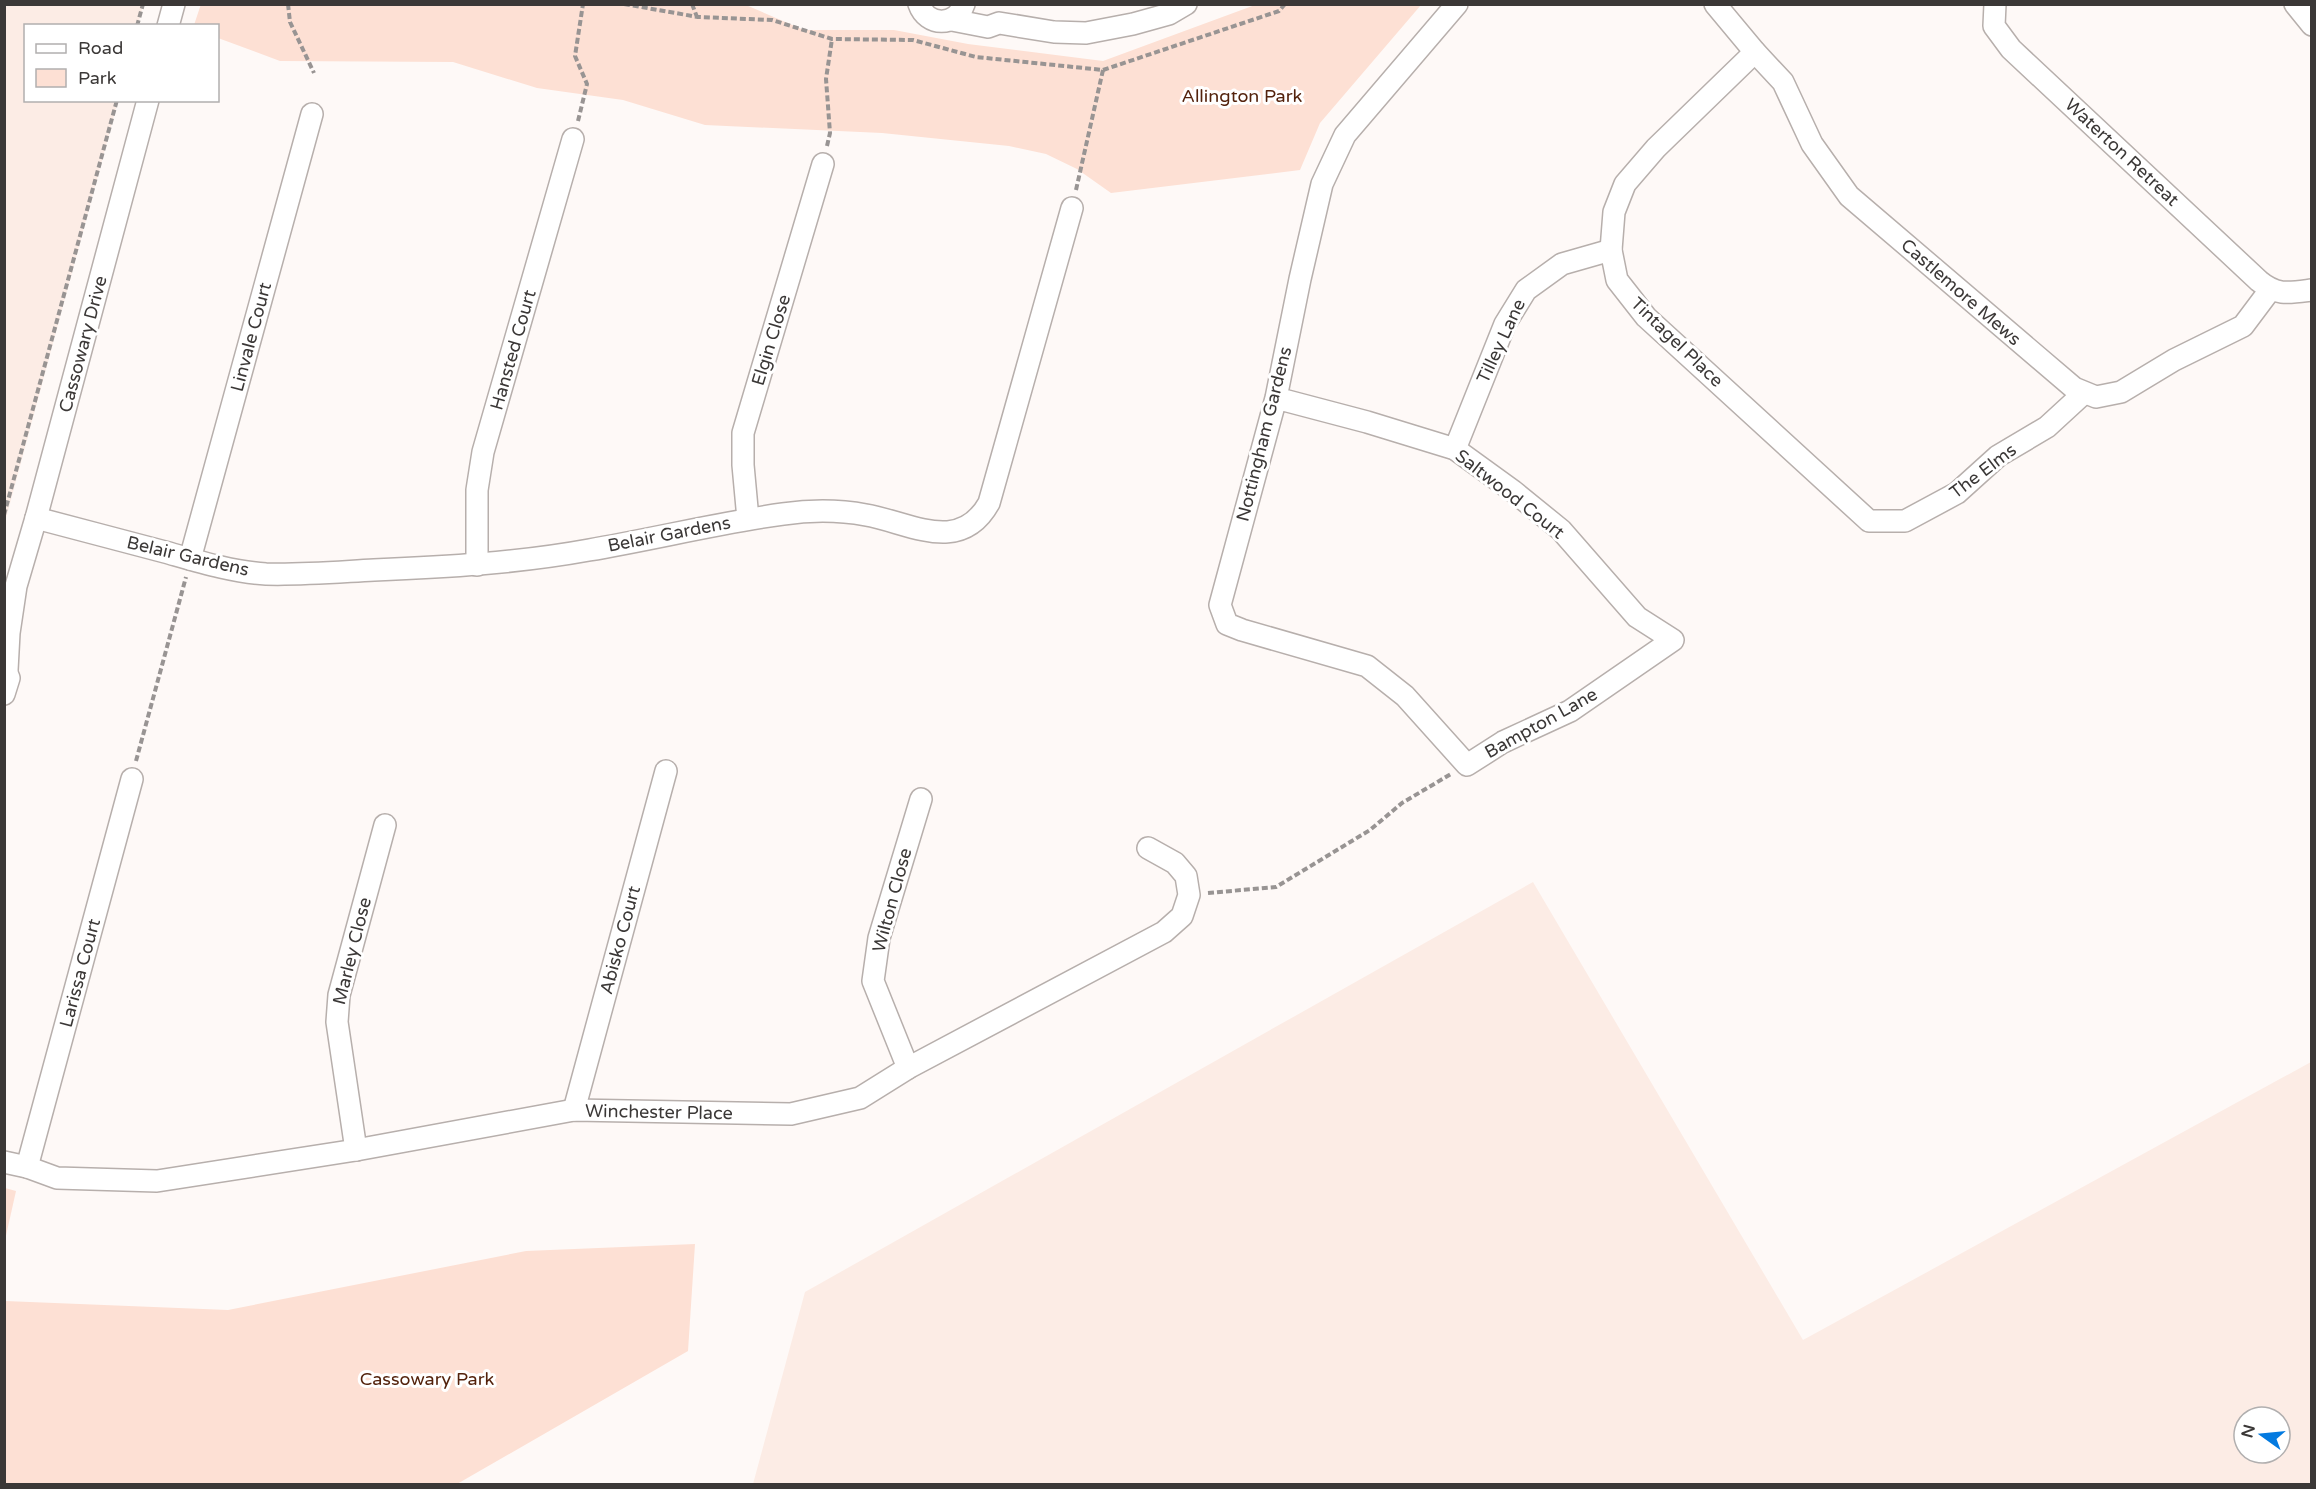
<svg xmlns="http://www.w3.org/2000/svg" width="2316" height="1489" font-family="'Varela Round',sans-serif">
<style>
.built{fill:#fcece5;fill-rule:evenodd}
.green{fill:#fde0d4}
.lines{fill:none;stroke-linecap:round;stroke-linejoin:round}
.minor-casing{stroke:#b7afac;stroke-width:24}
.path{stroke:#989493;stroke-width:4;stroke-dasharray:6 3;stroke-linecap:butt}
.minor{stroke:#fff;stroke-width:21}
.labels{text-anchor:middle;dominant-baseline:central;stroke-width:6;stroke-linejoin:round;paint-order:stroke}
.park-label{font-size:18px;fill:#53220c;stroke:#fff}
.street-label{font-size:18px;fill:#3b3837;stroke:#fff}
</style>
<rect width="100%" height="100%" fill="#fef9f7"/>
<g class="built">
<path d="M5,4L143,5L138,25L26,26V100L118,101L5,522Z"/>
<path d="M1533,882L1803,1340L2311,1062V1484H753L805,1292ZM2244,1417H2280V1453H2244Z"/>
</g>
<g class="green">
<path d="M201,4L746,5L804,30H894L968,44L1103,61L1255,5H1421L1320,123L1300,170L1111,193L1077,169L1046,154L1009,146L882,133L705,125L623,100L537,88L453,62L280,61L218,38V26L194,25Z"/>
<path d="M5,1188L16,1191L5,1240L4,1188Z"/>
<path d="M695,1244L688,1351L457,1484H5V1301L228,1310L526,1251Z"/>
</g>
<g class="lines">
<g class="minor-casing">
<g id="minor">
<path d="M919,4C927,27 956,27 964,4"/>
<path d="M1715,4L1755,52L1783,82L1812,144L1849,196L2074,388L2096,397L2121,392L2174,360L2243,326L2270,290"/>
<path d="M1995,4L1994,26L2011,49L2259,281C2277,296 2289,293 2312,290"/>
<path d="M2295,4L2312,25"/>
<path d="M952,20L988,27L999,23L1054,32L1086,33L1133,24L1169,14L1186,4"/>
<path d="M168,26L174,4"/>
<path d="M1755,52L1656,148L1625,184L1614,212L1611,250L1617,280L1646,317L1869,521H1905L1957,493L1998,456L2047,427L2084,393"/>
<path d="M1276,398L1367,422L1455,449L1513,491L1561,530L1637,617L1673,640L1570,711L1503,742L1467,765L1405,696L1367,666L1242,630L1227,624L1220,605L1276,398L1300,279L1322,184L1345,135L1457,4"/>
<path d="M1455,449L1505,324L1526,290L1562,264L1611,250"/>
<path d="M36,518C79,529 122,541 165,552C197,561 232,572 266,574C302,575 337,572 374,570C446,567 518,563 589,550C654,539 718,523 783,514C811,510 839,510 866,515C911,523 960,555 989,503L1072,208"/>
<path d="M748,519L743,465V433L823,164"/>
<path d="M190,559L312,114"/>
<path d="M477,565V490L483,452L573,139"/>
<path d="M4,666L9,678L4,694"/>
<path d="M7,670L9,633L16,586L36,518L148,100"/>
<path d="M908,1068L873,981L879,938L921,799"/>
<path d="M574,1110L666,771"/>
<path d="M356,1150L337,1022L339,995L385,825"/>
<path d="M4,1162L27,1167L57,1178L157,1181L356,1150L574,1110L791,1114L860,1098L908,1068L1164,932L1182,916L1189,895L1186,876L1175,863L1148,848"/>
<path d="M27,1167L132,779"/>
</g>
</g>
<g class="path">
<path d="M288,4L290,22L314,73"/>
<path d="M624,4L698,17L772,20L832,39L913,40L976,57L1103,70L1279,11L1285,4"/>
<path d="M692,4L697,17"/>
<path d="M137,26L143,4"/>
<path d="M578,121L587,84L575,56L583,4"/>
<path d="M827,146L830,133L826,79L832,39"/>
<path d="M1076,190L1103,70"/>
<path d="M4,515L117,100"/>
<path d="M136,761L186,577"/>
<path d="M1208,893L1276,887L1370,830L1402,803L1451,774"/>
</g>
<use href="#minor" class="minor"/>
</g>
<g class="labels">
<g class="park-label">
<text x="1242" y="96">Allington Park</text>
<text x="427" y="1379">Cassowary Park</text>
</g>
<g class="street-label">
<text transform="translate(2122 152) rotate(43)">Waterton Retreat</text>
<text transform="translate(1961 292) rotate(41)">Castlemore Mews</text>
<text transform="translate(251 337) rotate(-75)">Linvale Court</text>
<text transform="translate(771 340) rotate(-73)">Elgin Close</text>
<text transform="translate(1501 341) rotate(-65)">Tilley Lane</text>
<text transform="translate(1677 342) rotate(44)">Tintagel Place</text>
<text transform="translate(83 344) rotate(-75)">Cassowary Drive</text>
<text transform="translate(513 350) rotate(-74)">Hansted Court</text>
<text transform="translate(1264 434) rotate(-76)">Nottingham Gardens</text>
<text transform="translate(1983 471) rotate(-37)">The Elms</text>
<text transform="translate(1510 494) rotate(38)">Saltwood Court</text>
<text transform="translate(669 534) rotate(-11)">Belair Gardens</text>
<text transform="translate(188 556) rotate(13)">Belair Gardens</text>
<text transform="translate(1541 723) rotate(-29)">Bampton Lane</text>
<text transform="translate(892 900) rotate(-75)">Wilton Close</text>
<text transform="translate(620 940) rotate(-75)">Abisko Court</text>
<text transform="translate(352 951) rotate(-76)">Marley Close</text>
<text transform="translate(80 973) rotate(-75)">Larissa Court</text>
<text transform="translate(659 1112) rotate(1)">Winchester Place</text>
</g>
</g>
<rect width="2316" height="1489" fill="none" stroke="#3b3837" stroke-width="12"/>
<rect x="24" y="24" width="195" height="78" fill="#ffffff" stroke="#b1afaf" stroke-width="1.5"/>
<rect x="36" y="44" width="30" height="9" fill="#ffffff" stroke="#b1afaf" stroke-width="1.5"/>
<text x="78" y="54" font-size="18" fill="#3b3837">Road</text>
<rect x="36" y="69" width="30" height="18" fill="#fde0d4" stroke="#b1afaf" stroke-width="1.5"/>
<text x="78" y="84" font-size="18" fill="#3b3837">Park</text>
<g transform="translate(2262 1435) rotate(285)"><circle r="28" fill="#ffffff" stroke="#b1afaf" stroke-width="1.5"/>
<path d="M0-4.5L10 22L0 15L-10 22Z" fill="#037ae0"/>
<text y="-9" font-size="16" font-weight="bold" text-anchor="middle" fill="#3b3837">N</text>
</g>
</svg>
